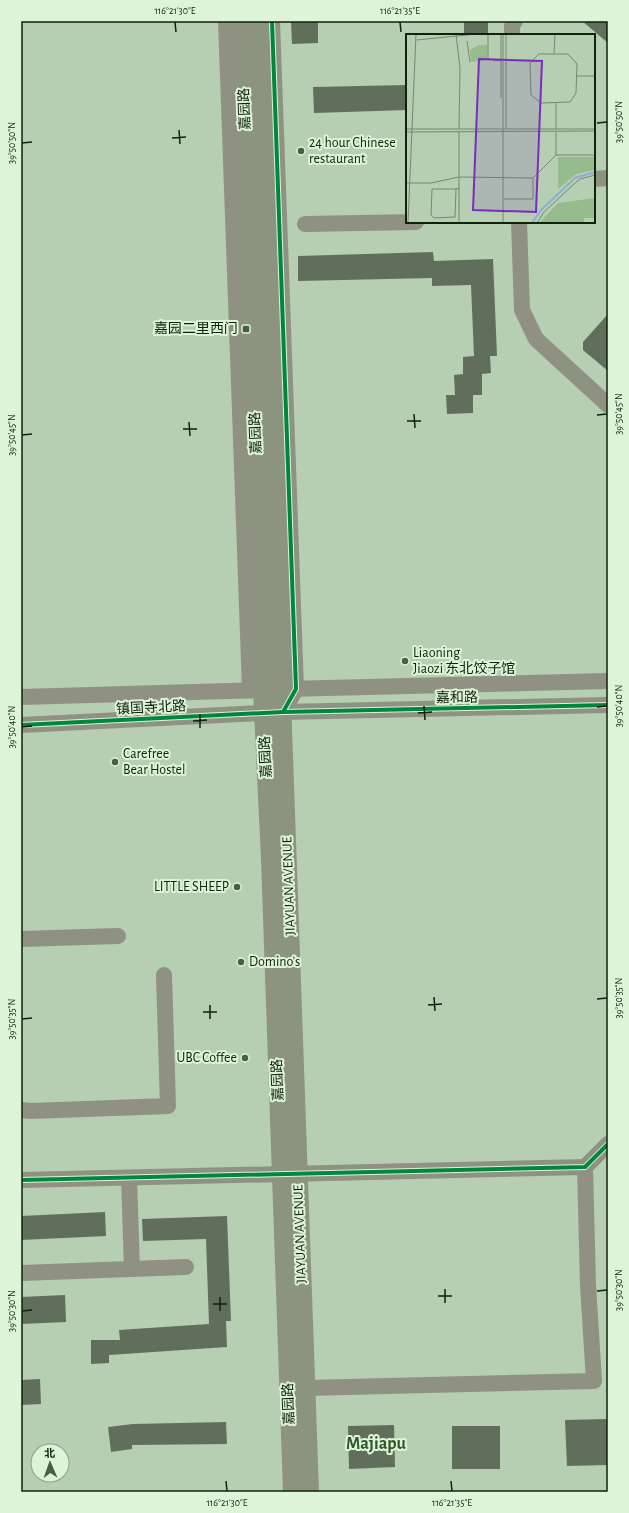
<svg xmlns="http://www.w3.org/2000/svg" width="629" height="1513" font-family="'Alegreya Sans','Noto Sans SC',sans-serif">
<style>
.building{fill:#626e5c}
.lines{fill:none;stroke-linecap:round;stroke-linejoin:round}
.minor{stroke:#8f9283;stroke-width:16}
.major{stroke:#8c937f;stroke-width:20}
.cycleway-casing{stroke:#def4d9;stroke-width:6}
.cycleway{stroke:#00873e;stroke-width:4}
.ticks{fill:none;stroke:#10210d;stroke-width:1.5}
.poi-dot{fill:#4a5e46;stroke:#def4d9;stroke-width:1.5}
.labels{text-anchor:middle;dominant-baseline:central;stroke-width:4;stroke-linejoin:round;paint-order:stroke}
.street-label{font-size:14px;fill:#10210d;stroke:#def4d9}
.poi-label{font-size:14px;fill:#10210d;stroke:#def4d9;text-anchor:start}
.district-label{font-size:18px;font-weight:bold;fill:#32582a;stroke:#def4d9}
.inset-river{fill:none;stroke:#8aaed8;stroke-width:2}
.inset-road{fill:none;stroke:#74896f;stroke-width:1}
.view{fill:#7b2cbf;fill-opacity:0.15;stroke:#7b2cbf;stroke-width:2}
.inset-edge{fill:none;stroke:#10210d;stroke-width:2}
.neatline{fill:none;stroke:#10210d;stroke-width:1.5}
.ticks-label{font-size:10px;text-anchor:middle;fill:#10210d}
</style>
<rect width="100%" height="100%" fill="#b6ceb1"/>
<g class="building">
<path d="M291,21H318V43L292,44Z"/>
<rect x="464" y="21" width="24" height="14"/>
<path d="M582,21H608V43Z"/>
<path d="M407,85V110L314,113L313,87Z"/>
<path d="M433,252L434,261L493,259L497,356H490L491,373L482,374V395H473V413L447,414L446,395H455L454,375L463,374V357L474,356L471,285L432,286V278L298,281V256Z"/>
<path d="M608,314V371L583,350V342Z"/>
<path d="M105,1212L106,1236L21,1240V1216Z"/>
<path d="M227,1216L231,1321H226L227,1347L109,1355V1363L91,1364V1340H120L119,1330L209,1324L206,1239L143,1241L142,1219Z"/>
<path d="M65,1295L66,1322L21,1324V1297Z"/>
<path d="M40,1379L41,1404L21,1405V1380Z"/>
<path d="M607,1419L608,1465L567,1466L565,1420Z"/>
<path d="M226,1422L227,1444L132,1445V1449L111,1452L108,1427L133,1424Z"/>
<path d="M394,1425L395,1467L349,1469L348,1426Z"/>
<rect x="452" y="1426" width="48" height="43"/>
</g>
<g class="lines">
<g class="minor">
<path d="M226,21L250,690"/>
<path d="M272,21L296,689L283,712"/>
<path d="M512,35V26L515,21"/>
<path d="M594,179L608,178"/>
<path d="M519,222L522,310L536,339L608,405"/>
<path d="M305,224L416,222"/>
<path d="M286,689L608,681"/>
<path d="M21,697L261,690"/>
<path d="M21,725L283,712L608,705"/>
<path d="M21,939L118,936"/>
<path d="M21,1110L30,1111L168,1106L164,975"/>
<path d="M129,1178L132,1269"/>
<path d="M21,1180L585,1167L608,1144"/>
<path d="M21,1273L186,1267"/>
<path d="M306,1388L594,1381L588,1285L585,1167"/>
</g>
<g class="major">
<path d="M242,21L253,331L263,690L271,859L293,1492"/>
<path d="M257,21L309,1492"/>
</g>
<g class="cycleway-casing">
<g id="cycleway">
<path d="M272,21L296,689L283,712"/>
<path d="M21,725L283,712L608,705"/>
<path d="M21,1180L585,1167L608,1144"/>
</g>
</g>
<use href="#cycleway" class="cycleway"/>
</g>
<path class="ticks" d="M175,22L176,32M400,22L401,32M597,123L607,122M179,130L180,144M172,138L186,137M22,143L32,142M414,414L415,428M597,415L607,414M407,421H421M189,422L190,436M183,429H197M22,435L32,434M424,706L425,720M597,707L607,706M418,713L432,712M200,714V728M193,721L207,720M22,727L32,726M434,997L435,1011M597,999L607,998M210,1005V1019M428,1005L442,1004M203,1012H217M22,1019L32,1018M445,1289V1303M597,1291L607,1290M438,1296H452M220,1297V1311M213,1304H227M22,1311L32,1310M226,1481L227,1491M451,1481L452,1491"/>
<g class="poi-dot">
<circle cx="301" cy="151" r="4"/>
<rect x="242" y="325" width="8" height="8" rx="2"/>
<circle cx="405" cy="661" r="4"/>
<circle cx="115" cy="762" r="4"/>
<circle cx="237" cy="887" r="4"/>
<circle cx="241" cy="962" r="4"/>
<circle cx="245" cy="1058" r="4"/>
</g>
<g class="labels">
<g class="street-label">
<text transform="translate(245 109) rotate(-92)">嘉园路</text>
<text transform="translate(256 433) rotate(-92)">嘉园路</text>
<text transform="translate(457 698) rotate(-1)">嘉和路</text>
<text transform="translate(151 708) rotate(-3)">镇国寺北路</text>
<text transform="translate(266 757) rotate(-93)">嘉园路</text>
<text transform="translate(289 886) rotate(-92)">JIAYUAN AVENUE</text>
<text transform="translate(278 1080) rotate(-92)">嘉园路</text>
<text transform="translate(300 1234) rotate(-92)">JIAYUAN AVENUE</text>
<text transform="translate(289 1404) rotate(-92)">嘉园路</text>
</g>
<g class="poi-label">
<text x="309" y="143">24 hour Chinese<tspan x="309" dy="16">restaurant</tspan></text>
<text x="238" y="329" text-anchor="end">嘉园二里西门</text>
<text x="413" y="653">Liaoning<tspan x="413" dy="16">Jiaozi 东北饺子馆</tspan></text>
<text x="123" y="754">Carefree<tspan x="123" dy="16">Bear Hostel</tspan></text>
<text x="229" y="887" text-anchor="end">LITTLE SHEEP</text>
<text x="249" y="962">Domino's</text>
<text x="237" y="1058" text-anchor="end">UBC Coffee</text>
</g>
<g class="district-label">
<text x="376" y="1444">Majiapu</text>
</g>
</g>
<g transform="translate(406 34)">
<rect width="189" height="189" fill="#b6ceb1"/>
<path d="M73,11H81V26L65,28L64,16ZM152,123H189V136L170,140L152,155ZM189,164V184H178V189H133L152,169Z" fill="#96bc8d"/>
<path class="inset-river" d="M126,189L135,176L169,144L189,138"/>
<path class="inset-road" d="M50,0L54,34L53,95M82,0V25L95,27M95,0V64M97,0V189M11,6L70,0M61,7L64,28M133,20H162L171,30L170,59L164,68L135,69L125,61L124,29ZM148,20L149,0M171,42H189M0,95H189M100,95V0M150,95V69M0,98L189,97M53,98V189M150,98V121M0,149H25L53,143L127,144L150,121H189M50,155L49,183L28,184L25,181L26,155H50L53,154M98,165H127V144M2,189L10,0M131,189L138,178L168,150L174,145L189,141"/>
<path class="view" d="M73,25L136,27L130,178L67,176Z"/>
<rect width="189" height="189" class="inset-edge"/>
</g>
<rect width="629" height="1513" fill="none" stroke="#def4d9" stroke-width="44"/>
<g transform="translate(50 1463) rotate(358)"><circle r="19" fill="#def4d9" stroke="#8ca087"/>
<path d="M0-3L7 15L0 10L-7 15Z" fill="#4a5e46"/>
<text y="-6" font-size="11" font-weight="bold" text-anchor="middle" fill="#10210d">北</text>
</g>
<rect x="22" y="22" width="585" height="1469" class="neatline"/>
<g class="ticks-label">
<text x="175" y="14">116°21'30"E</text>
<text x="400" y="14">116°21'35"E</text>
<text transform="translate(618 122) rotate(-90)" y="4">39°50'50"N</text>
<text transform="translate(11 143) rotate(-90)" y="4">39°50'50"N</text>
<text transform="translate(618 414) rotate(-90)" y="4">39°50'45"N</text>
<text transform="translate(11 435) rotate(-90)" y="4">39°50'45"N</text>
<text transform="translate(618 706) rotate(-90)" y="4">39°50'40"N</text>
<text transform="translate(11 727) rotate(-90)" y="4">39°50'40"N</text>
<text transform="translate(618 998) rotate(-90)" y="4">39°50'35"N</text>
<text transform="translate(11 1019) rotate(-90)" y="4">39°50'35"N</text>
<text transform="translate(618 1290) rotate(-90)" y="4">39°50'30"N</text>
<text transform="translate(11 1311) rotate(-90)" y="4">39°50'30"N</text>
<text x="227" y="1506">116°21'30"E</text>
<text x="452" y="1506">116°21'35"E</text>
</g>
</svg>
